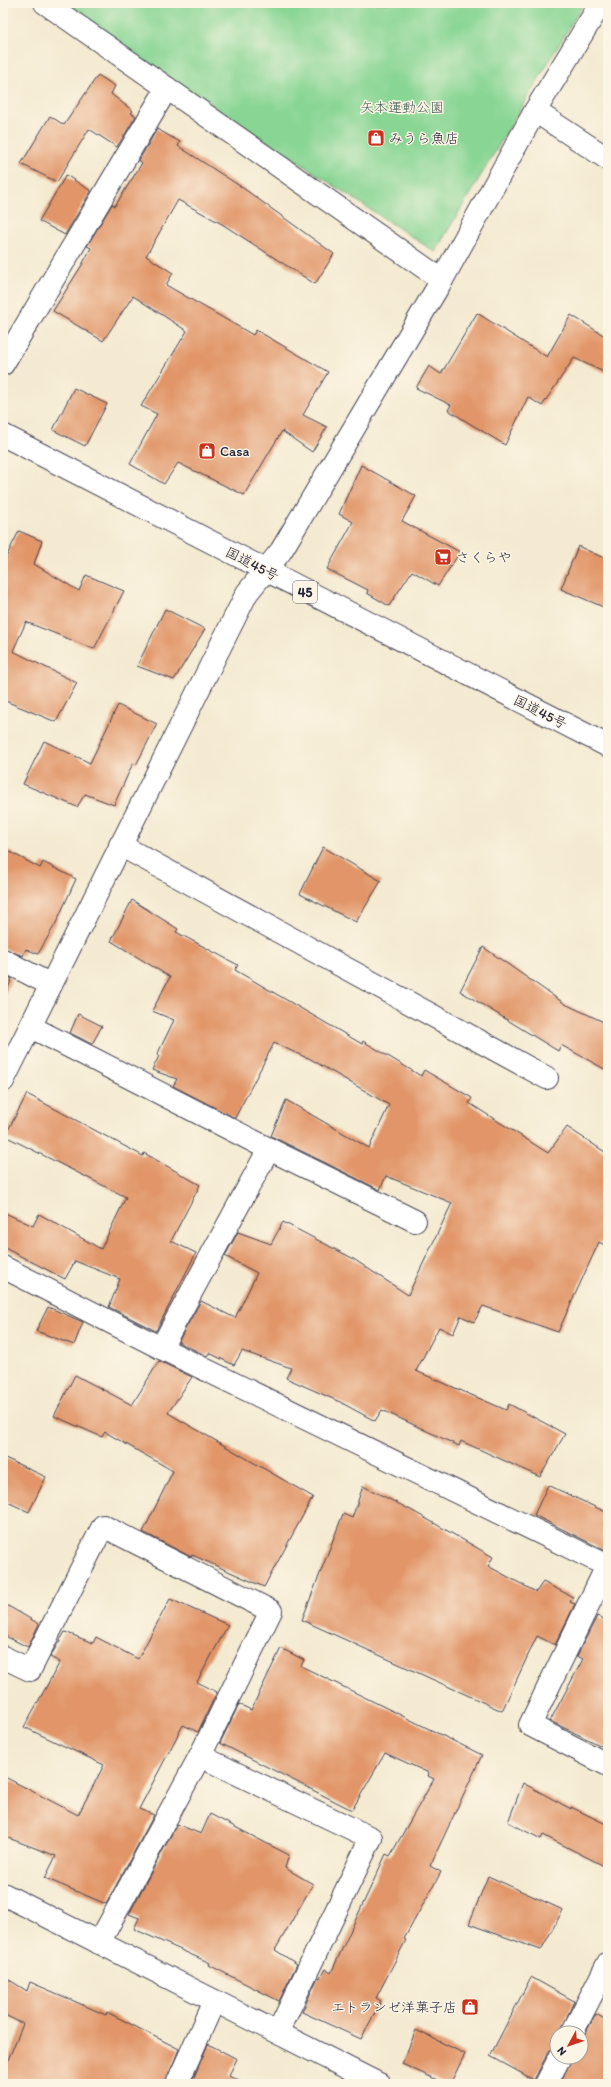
<svg xmlns="http://www.w3.org/2000/svg" width="611" height="2087" font-family="Itim,'Klee One',sans-serif">
<style>
.green{fill:#89d694;stroke:#567c68}
.building{fill:#e19568}
.lines{fill:none;stroke-linecap:round;stroke-linejoin:round}
.minor-casing{stroke:#424052;stroke-width:24}
.highway-casing{stroke:#424052;stroke-width:24}
.minor{stroke:#fff;stroke-width:22}
.highway{stroke:#fff;stroke-width:22}
.labels{text-anchor:middle;dominant-baseline:central;stroke-width:3;stroke-linejoin:round;paint-order:stroke}
.shield{fill:#fcf5e5;stroke:#63616e;stroke-width:1}
.shield-label{font-size:13px;font-weight:bold;fill:#22223b}
.park-label{font-size:14px;fill:#415856;stroke:#fcf5e5}
.poi-label{font-size:14px;fill:#22223b;stroke:#fcf5e5;text-anchor:start}
.street-label{font-size:14px;fill:#22223b;stroke:#fcf5e5}
</style>
<rect width="100%" height="100%" fill="#fcf5e5"/>
<filter id="ink" filterUnits="userSpaceOnUse"><feTurbulence type="fractalNoise" baseFrequency=".025" numOctaves="2"/><feDisplacementMap in="SourceGraphic" scale="8" xChannelSelector="R" yChannelSelector="G"/><feConvolveMatrix kernelMatrix="1 2 1 2 8 2 1 2 1" color-interpolation-filters="sRGB"/></filter>
<filter id="wash" filterUnits="userSpaceOnUse"><feTurbulence type="fractalNoise" baseFrequency=".012" numOctaves="4" result="noise"/><feDisplacementMap in="SourceGraphic" scale="16" xChannelSelector="R" yChannelSelector="G"/><feGaussianBlur stdDeviation="0.9" result="paint"/><feColorMatrix in="noise" values="0 0 0 0 0 0 0 0 0 0 0 0 0 0 0 0 0 1.4 0 .05"/><feComposite in="paint" operator="in"/></filter>
<g filter="url(#wash)">
<rect width="100%" height="100%" fill="#f4ead1"/>
<path class="green" d="M56,3H584L435,252Z"/>
<g id="blocks">
<g class="building">
<path d="M98,75L115,86L111,94L133,111L131,113L136,116L117,147L89,129L57,182L21,164L50,116L64,125Z"/>
<path d="M157,129L180,142L178,146L243,188L334,254L315,284L222,224L178,200L146,256L173,273L166,285L253,335L256,330L328,372L303,415L327,427L312,452L282,431L244,495L178,463L164,484L130,464L157,414L141,406L187,331L133,296L103,341L53,311L82,265L91,248L87,246L112,204L115,206L142,163L139,160Z"/>
<path d="M66,175L91,191L65,235L39,221Z"/>
<path d="M477,313L547,357L571,315L608,338V374L574,358L542,406L528,397L505,445L448,410L451,405L416,388L429,366L441,374Z"/>
<path d="M74,388L107,404L85,446L53,430Z"/>
<path d="M361,465L416,496L402,521L460,552L438,586L412,571L389,606L367,593L368,590L327,569L353,522L339,514Z"/>
<path d="M19,531L42,541L34,564L79,591L86,575L124,591L94,649L26,622L13,651L77,683L56,722L3,700V563Z"/>
<path d="M578,546L608,560V609L561,589Z"/>
<path d="M165,609L205,629L174,680L137,666Z"/>
<path d="M118,705L157,724L136,765L133,763L114,805L85,794L77,807L23,784L44,741L90,763Z"/>
<path d="M323,847L381,881L356,922L300,894Z"/>
<path d="M3,848L40,868L43,862L76,879L56,923L38,954L26,949L23,956L3,948Z"/>
<path d="M132,900L178,929L176,932L238,965L235,970L362,1044L363,1041L421,1076L424,1070L472,1098L469,1103L548,1153L567,1127L608,1154V1247L599,1242L558,1332L483,1306L474,1322L461,1316L453,1334L439,1327L416,1371L506,1410L509,1404L565,1434L540,1477L461,1441L459,1446L382,1410L375,1421L340,1402L286,1378L291,1368L242,1351L234,1365L209,1353L207,1356L178,1342L201,1301L235,1318L257,1273L225,1256L238,1232L271,1244L283,1222L352,1258L408,1295L452,1203L386,1176L380,1190L271,1136L286,1100L369,1148L389,1105L307,1057V1058L274,1043L235,1118L173,1086L177,1079L152,1070L159,1056L157,1055L174,1020L152,1011L170,977L111,941Z"/>
<path d="M483,947L565,1004L608,1024V1071L561,1045L558,1051L460,991Z"/>
<path d="M3,974L12,979L3,999Z"/>
<path d="M78,1014L102,1026L92,1044L70,1033Z"/>
<path d="M27,1094L143,1156L144,1153L200,1185L171,1241L196,1253L156,1331L109,1307L120,1279L75,1261L65,1279L3,1247V1212L33,1226L39,1214L101,1249L126,1197L5,1136Z"/>
<path d="M48,1307L83,1322L74,1345L36,1331Z"/>
<path d="M159,1361L192,1377L168,1413L313,1497L264,1587L192,1555L191,1557L143,1532L173,1471L105,1432L102,1437L54,1416L75,1375L132,1405Z"/>
<path d="M3,1457L46,1477L29,1512L3,1500Z"/>
<path d="M548,1485L608,1513V1552L534,1515Z"/>
<path d="M363,1486L411,1510L493,1557L488,1566L536,1592L543,1582L573,1597L570,1602L575,1604L555,1645L537,1636L502,1711L302,1620L343,1514L352,1518Z"/>
<path d="M170,1599L228,1625L197,1682L217,1692L198,1732L183,1725L139,1809L154,1815L106,1904L45,1878L56,1856L3,1836V1776L78,1815L104,1765L24,1727L60,1662L50,1657L65,1632L93,1643L96,1637L138,1659Z"/>
<path d="M3,1603L39,1624L28,1647L3,1635Z"/>
<path d="M608,1611V1749L550,1721L583,1659L577,1656L597,1616L604,1619Z"/>
<path d="M281,1648L304,1660L301,1666L482,1755L430,1866L441,1872L404,1939L406,1940L376,1998L381,2001L361,2039L302,2012L318,1977L320,1978L325,1969L331,1973L386,1854L390,1856L434,1779L428,1776L429,1773L385,1753L352,1810L220,1743L239,1704L251,1710Z"/>
<path d="M523,1783L571,1809V1807L608,1825V1868L543,1835L541,1839L508,1822Z"/>
<path d="M210,1814L289,1855L285,1868L313,1884L275,1950L297,1964L279,2001L209,1965L210,1963L134,1929L139,1918L129,1914L177,1824L201,1834Z"/>
<path d="M488,1876L563,1910L541,1950L469,1924Z"/>
<path d="M3,1976L27,1991L30,1982L106,2015L107,2012L179,2049L165,2084H3V2072L23,2024L3,2014Z"/>
<path d="M531,1977L574,2001L560,2033H557V2045L549,2051L534,2080L490,2056Z"/>
<path d="M596,2014L608,2021V2084H560L572,2057H581V2041Z"/>
<path d="M416,2030L465,2054L450,2084H446L402,2064Z"/>
<path d="M208,2044L237,2059L229,2075L246,2084H191Z"/>
</g>
</g>
</g>
<g filter="url(#ink)">
<use href="#blocks" fill-opacity="0" stroke="#424052" stroke-width="1"/>
<g class="lines">
<g class="minor-casing">
<g id="minor">
<path d="M45,3L442,280"/>
<path d="M535,111L608,159"/>
<path d="M3,364L167,88"/>
<path d="M120,845L547,1078"/>
<path d="M3,960L51,985"/>
<path d="M31,1027L269,1149L415,1221"/>
<path d="M3,1081L247,593L281,551L442,280L535,111L601,3"/>
<path d="M3,1267L161,1348L608,1566"/>
<path d="M161,1348L269,1149"/>
<path d="M607,1566L530,1725L608,1765"/>
<path d="M3,1657L30,1670L103,1526L271,1611L200,1756L99,1943"/>
<path d="M200,1756L371,1838L278,2032"/>
<path d="M3,1894L379,2084"/>
<path d="M572,2033L608,1963"/>
<path d="M177,2084L214,2001"/>
<path d="M546,2084L560,2057"/>
</g>
</g>
<g class="highway-casing">
<path id="highway" d="M3,435L608,746"/>
</g>
<use href="#minor" class="minor"/>
<use href="#highway" class="highway"/>
</g>
</g>
<defs>
<g id="shop-square" transform="scale(0.9)"><rect x="-9" y="-9" width="18" height="18" rx="4" fill="#c8321e" stroke="#fcf5e5"/><path d="M-5-2.5h2.3a2.7 3.5 0 0 1 5.4 0H5L5.5 6h-11ZM-1.5-2.5h3a1.5 2.3 0 0 0-3 0Z" fill="#fff"/></g>
<g id="supermarket-square" transform="scale(0.9)"><rect x="-9" y="-9" width="18" height="18" rx="4" fill="#c8321e" stroke="#fcf5e5"/><path d="M-6-5.5h2.5l.6 2H6L4.5 2H-2.5L-4.4-4H-6ZM-1.5 3.2a1.3 1.3 0 1 0 .1 0ZM3 3.2a1.3 1.3 0 1 0 .1 0Z" fill="#fff"/></g>
</defs>
<g fill-rule="evenodd">
<use href="#shop-square" x="376" y="138"/>
<use href="#shop-square" x="207" y="451"/>
<use href="#supermarket-square" x="443" y="557"/>
<use href="#shop-square" x="470" y="2007"/>
</g>
<g class="labels">
<rect class="shield" x="293" y="581" width="24" height="22" rx="3"/>
<g class="shield-label">
<text x="305" y="592">45</text>
</g>
<g class="park-label">
<text x="402" y="107">矢本運動公園</text>
</g>
<g class="poi-label">
<text x="389" y="138">みうら魚店</text>
<text x="220" y="451">Casa</text>
<text x="456" y="557">さくらや</text>
<text x="457" y="2007" text-anchor="end">エトランゼ洋菓子店</text>
</g>
<g class="street-label">
<text transform="translate(252 564) rotate(27)">国道45号</text>
<text transform="translate(540 712) rotate(27)">国道45号</text>
</g>
</g>
<rect width="611" height="2087" fill="none" stroke="#fcf5e5" stroke-width="16"/>
<g transform="translate(569 2045) rotate(230)"><circle r="19" fill="#fcf5e5" stroke="#a5a1a1"/>
<path d="M0-3L7 15L0 10L-7 15Z" fill="#c8321e"/>
<text y="-6" font-size="11" font-weight="bold" text-anchor="middle" fill="#22223b">N</text>
</g>
</svg>
